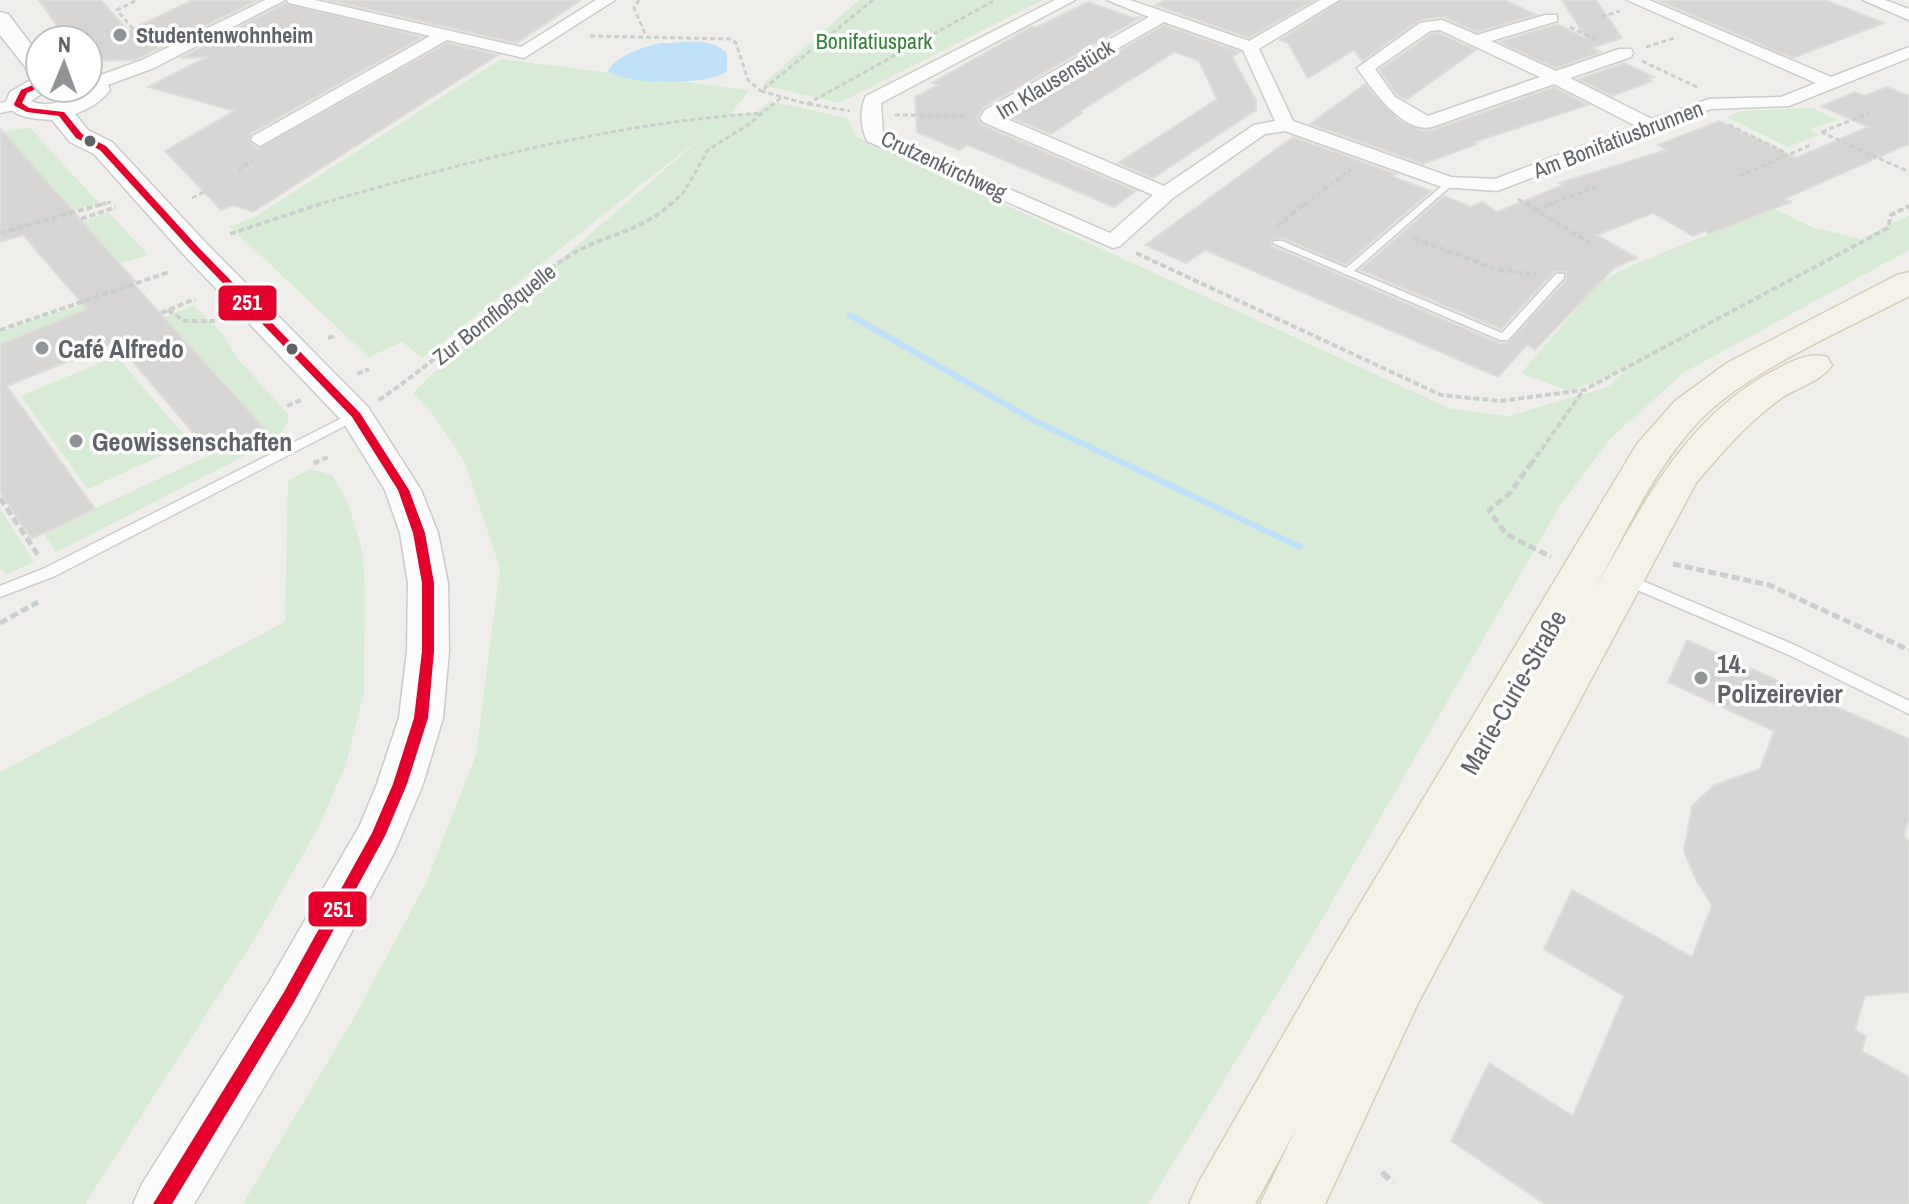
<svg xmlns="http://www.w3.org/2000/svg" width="1909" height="1204" font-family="'Archivo Narrow',sans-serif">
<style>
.green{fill:#d8ebd6}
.water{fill:#bfe0f9}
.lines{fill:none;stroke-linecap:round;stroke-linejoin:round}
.stream{fill:#bfe0f9;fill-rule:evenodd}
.building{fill:#d6d5d3;stroke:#deddd9;stroke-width:2}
.lane-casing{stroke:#cbcccc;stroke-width:3}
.street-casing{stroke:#cbcccc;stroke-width:3}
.secondary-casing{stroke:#cacacb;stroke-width:3}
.primary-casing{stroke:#d7ceb8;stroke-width:3}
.path-far3{stroke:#cacfcc;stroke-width:3;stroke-dasharray:5 3;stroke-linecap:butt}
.path-far2{stroke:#cacfcc;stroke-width:4;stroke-dasharray:6 3;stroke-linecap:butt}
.path-far1{stroke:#cacfcc;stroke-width:5;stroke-dasharray:8 4;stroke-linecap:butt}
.path{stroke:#cacfcc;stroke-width:6;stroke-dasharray:10 5;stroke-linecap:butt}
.lane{fill:#fdfcfc;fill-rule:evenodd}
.street{fill:#fdfcfc;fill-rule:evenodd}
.secondary{fill:#fdfcfc;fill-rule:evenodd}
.primary{fill:#f4f2e9;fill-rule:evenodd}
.bus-1-casing{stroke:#fff;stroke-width:6}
.bus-1{fill:#e4002b;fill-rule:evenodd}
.poi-dot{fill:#919496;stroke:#fff;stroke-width:3}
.bus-dot{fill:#5f6368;stroke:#fff;stroke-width:3}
.labels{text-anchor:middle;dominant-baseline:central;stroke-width:7;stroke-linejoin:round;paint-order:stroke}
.far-poi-label{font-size:22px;font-weight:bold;fill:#5f6368;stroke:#fff;text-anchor:start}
.far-park-label{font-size:22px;fill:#348238;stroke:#fff}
.far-street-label{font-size:22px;fill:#5f6368;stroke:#fff}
.poi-label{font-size:26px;font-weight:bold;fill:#5f6368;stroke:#fff;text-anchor:start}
.street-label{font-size:26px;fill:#5f6368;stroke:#fff}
.line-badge{stroke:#fff;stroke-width:3}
.badge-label{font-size:22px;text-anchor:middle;font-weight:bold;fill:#fff}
</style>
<rect width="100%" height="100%" fill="#efeeea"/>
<g class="green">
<path d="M859,0H1043L839,103L762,85Z"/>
<path d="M501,59L749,90L731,114L756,113L769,101L847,118L857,137L1451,409L1509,416L1608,387L1638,358L1605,378L1569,391L1521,373L1600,282L1631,266L1772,208L1814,228L1861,239L1909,215V250L1683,373L1610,439L1559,507L1310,940L1148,1204H243L355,1016L426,883L476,755L500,568L464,460L432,413L413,393L466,342L708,132L422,358L402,342L369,357L230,227L256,216Z"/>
<path d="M1812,108L1838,120L1809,129L1819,135L1787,147L1727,117L1742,111Z"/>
<path d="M29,127L99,203L73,210L3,132Z"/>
<path d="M108,212L148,255L120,263L83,222Z"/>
<path d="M134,287L139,289L0,344V332Z"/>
<path d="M194,305L223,334L236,357L289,415C288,431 274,439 262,447L56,552L43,533L265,429L165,317Z"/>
<path d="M116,356L190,442L88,489L21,396Z"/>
<path d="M311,469L332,475L349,506L362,551L365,585L364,693L345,767L318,828L258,933L85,1204H0V772L285,622L288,481Z"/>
<path d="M0,509L34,562L6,575L0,568Z"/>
</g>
<path class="water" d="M661,43C681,43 714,36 727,54V71C711,86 623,85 608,71C617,55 643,47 661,43Z"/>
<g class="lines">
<path class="stream" d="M847,313H853L1036,418L1303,545L1305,547L1300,550L1297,549L1030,422L847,317Z"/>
</g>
<g class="building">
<path d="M39,0H101L128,31L193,0H258L135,60L88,61V40H67Z"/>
<path d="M328,0H581L517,43Z"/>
<path d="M1165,0H1314L1249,38L1155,5Z"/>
<path d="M1342,0H1505L1536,15L1477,32L1443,17L1420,20L1362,61L1354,50L1308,78L1288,43L1280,40Z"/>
<path d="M1562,0H1596L1622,38L1592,48L1601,52L1556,68L1499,42L1557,24L1586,38Z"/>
<path d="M1657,0H1825L1884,23L1793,58Z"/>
<path d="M1088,2L1133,18L1142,17L984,107L977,118L982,125L1136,191L1114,207L968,145L959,150L917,132L915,97L938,85L932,83L1031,27H1037Z"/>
<path d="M285,3L422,37L252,133L248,141L258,148L447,43L498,55L253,212L233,205L221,210L165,151L234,111L148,87L207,57L180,58Z"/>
<path d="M1164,25L1240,52L1232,57L1256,100V110L1153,178L1118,163L1217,99L1199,61L1175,52L1079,112L1082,113L1051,134L1007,116Z"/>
<path d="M1439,33L1476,50L1406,100L1397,95L1379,70L1431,34Z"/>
<path d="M1624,63L1654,77L1648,79L1652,81L1612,96L1578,79Z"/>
<path d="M1365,84L1398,119L1421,130H1433L1554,87L1588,105L1474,142L1477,144L1423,164L1310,124Z"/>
<path d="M1887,87L1909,96V144L1784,199L1791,202L1709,234L1705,231L1693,236L1653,213L1597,235L1637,258L1614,268L1535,350L1527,345L1498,377L1205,250L1186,263L1145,245L1293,137L1396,174L1391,176L1431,191L1345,265L1283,238L1271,240L1272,246L1499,343H1508L1566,280V272H1554L1501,329L1360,270L1444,196L1471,207L1482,202L1497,212L1563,185L1559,183L1666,150L1658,145L1719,121L1796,158L1868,127L1821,106L1855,92L1864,96Z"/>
<path d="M0,128L135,281L132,282L265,429L211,454L116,342L7,386L95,509L31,539L0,492V344L87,309L23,235L0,242Z"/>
<path d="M1687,640L1909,739V818L1904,835L1909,842V992L1865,996L1855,1030L1866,1036L1862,1051L1909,1077V1204H1545L1451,1141L1489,1063L1573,1116L1624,996L1544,949L1572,890L1692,957L1712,905L1696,880L1684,851L1692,806L1714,785L1760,769L1774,731L1668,682Z"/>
</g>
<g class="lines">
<g class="lane-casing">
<g id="lane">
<path d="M1449,180L1454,183L1452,185L1354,271L1502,333L1556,274H1564V278L1508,340H1500L1273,243L1274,241H1282L1346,268Z"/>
<path d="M356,411L360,412L362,415L360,418L55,576L0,597V586L45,568Z"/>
<path d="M1626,574L1797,646L1909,701V714L1787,654L1621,583L1619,579Z"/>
</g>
</g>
<g class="street-casing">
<g id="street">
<path d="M265,0H285L154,68L102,87L96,88L88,84L90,79L142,60Z"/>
<path d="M287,0H315L521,47L596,0H615L524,58L447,40L260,146L251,140L253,136L430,36L289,3Z"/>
<path d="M1055,0H1075L881,103L883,134L1110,233L1153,195L983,122L980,118L985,110L1149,17L1107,0H1130L1249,41L1320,0H1339L1259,49L1293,121L1451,177L1495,179L1636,126L1554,84L1432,127C1403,134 1372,89 1357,68L1420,23L1442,20L1477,35L1545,15H1557V21L1491,41L1556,71L1619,49H1631L1633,53L1631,57L1570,78L1652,119L1709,99L1781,97L1816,83L1627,0H1649L1831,77L1909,47V58L1789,106L1711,109L1497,191L1442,187L1285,131L1265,134L1173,198L1120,246L1113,248L867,141C861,128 859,110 866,96ZM1164,22L1243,50L1275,121L1254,125L1164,186L1000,116ZM1440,30L1540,77L1428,116L1395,97L1375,69L1430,31Z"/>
<path d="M1863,0H1885L1909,9V20Z"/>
<path d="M18,99L27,104L24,108L0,113V103Z"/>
</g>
</g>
<g class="secondary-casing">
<path id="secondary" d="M0,12L8,14L40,56V88H50L31,101C53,111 70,95 88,88V72L105,78L110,90C101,102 89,109 75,114L88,130L112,142L206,243L368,407L421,490L438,533L448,583L449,651L443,718L423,784L395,851L307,1015L194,1204H133L142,1184L271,979L360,825L377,784L399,718L407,651L408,583L400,533L385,490L343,422L184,255L94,154L70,142L52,120C35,119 16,118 5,104L10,92L34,78L0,35Z"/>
</g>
<g class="primary-casing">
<path id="primary" d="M1909,272V296C1847,329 1747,371 1700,420C1652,470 1624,537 1591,596C1641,509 1682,419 1775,370C1793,361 1807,352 1827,357L1832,365C1821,382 1797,387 1780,399C1747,423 1722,452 1696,483L1418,1003L1325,1204H1260L1296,1129L1255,1204H1189L1199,1182L1333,949L1637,444L1675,401L1727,363L1897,275Z"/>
</g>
<g class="path-far3">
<path d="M639,0L634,8L646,36"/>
<path d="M873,0L761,91L807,104L995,0"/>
<path d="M1601,17L1620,11"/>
<path d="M1570,27L1597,40"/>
<path d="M133,29L117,10L137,0"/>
<path d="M590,36L731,39L736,43L748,80L761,91"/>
<path d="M1646,47L1674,38"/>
<path d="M1642,61L1699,88"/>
<path d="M808,104L850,111"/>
<path d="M895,115L965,116"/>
<path d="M1729,125L1786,153"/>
<path d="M1821,132L1909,172"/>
<path d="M1822,132L1869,113"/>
<path d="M238,171L253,160"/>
<path d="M1739,176L1813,144"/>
<path d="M192,198L204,192"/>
<path d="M1518,199L1528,205"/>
<path d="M99,205L111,202"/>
<path d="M316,205C462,163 611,123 763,113"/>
<path d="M670,205L684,192L708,150L749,124L782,97"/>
<path d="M1304,205L1351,169"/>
<path d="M1547,205L1601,185"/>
</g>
<g class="path-far2">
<path d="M1525,203L1590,243"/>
<path d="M1535,210L1553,203"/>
<path d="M81,219L116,207"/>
<path d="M1277,226L1306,203"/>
<path d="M0,233L106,203"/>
<path d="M230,234L323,203"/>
<path d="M1414,238L1498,270L1537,274"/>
<path d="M1136,253L1441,395L1500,401L1584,390L1888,228L1891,215L1909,206"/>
<path d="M168,310L185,321H215"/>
<path d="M161,313L195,299"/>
<path d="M0,330L169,272"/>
<path d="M328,338L334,336"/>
<path d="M357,374L369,369"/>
<path d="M379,400C445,355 502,299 569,256C603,234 638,234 672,203"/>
<path d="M287,406L301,400"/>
<path d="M314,463L328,457"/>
<path d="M1531,464L1583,391"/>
</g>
<g class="path-far1">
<path d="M1532,462L1509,494L1489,510L1506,534L1551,557"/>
<path d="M314,463L317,462"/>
<path d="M0,498L38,555"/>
<path d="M1673,564L1769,585L1909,650"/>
<path d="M0,623L38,602"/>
</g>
<path class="path" d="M1382,1172L1393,1183"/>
<use href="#lane" class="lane"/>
<use href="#street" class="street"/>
<use href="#secondary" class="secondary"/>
<use href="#primary" class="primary"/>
<g class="bus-1-casing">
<path id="bus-1" d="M40,82V87L27,93L22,103L29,108L64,112L82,134L106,146L198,247L360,413L409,490L425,533L434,583V651L428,718L407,784L385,836L294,1002L172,1204H153L284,992L372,833L393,784L414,718L422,651V583L413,533L398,490L352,417L192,251L100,150L76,138L59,116L27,112L15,106L14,104L21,90Z"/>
</g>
<use href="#bus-1" class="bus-1"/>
</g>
<g class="poi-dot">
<circle cx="120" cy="35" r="8"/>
<circle cx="42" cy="348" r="8"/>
<circle cx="76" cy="441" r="8"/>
<circle cx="1701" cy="678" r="8"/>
</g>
<g class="bus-dot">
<circle cx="90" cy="141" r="7"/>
<circle cx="292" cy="349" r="7"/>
</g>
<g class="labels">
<g class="far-poi-label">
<text x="136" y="35">Studentenwohnheim</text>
</g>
<g class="far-park-label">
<text x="874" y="41">Bonifatiuspark</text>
</g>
<g class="far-street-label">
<text transform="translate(1055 79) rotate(-31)">Im Klausenstück</text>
<text transform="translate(1618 139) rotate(-21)">Am Bonifatiusbrunnen</text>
<text transform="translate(944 165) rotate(25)">Crutzenkirchweg</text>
<text transform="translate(494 314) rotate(-38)">Zur Bornfloßquelle</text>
</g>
<g class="poi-label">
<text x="58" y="348">Café Alfredo</text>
<text x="92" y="441">Geowissenschaften</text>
<text x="1717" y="663">14.<tspan x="1717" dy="30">Polizeirevier</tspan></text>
</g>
<g class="street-label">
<text transform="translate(1513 692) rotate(-60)">Marie-Curie-Straße</text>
</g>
</g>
<g class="line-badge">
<rect x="217" y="284" width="61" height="38" rx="8" fill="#e4002b"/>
<rect x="307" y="890" width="61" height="38" rx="8" fill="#e4002b"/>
</g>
<g class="badge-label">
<text x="247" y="310">251</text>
<text x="338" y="917">251</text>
</g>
<g transform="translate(64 64) rotate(1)"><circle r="38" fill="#ffffff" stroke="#bfc1c3" stroke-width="2"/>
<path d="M0-6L14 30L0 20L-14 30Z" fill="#919496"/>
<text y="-12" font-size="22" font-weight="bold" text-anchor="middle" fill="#5f6368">N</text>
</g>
</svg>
